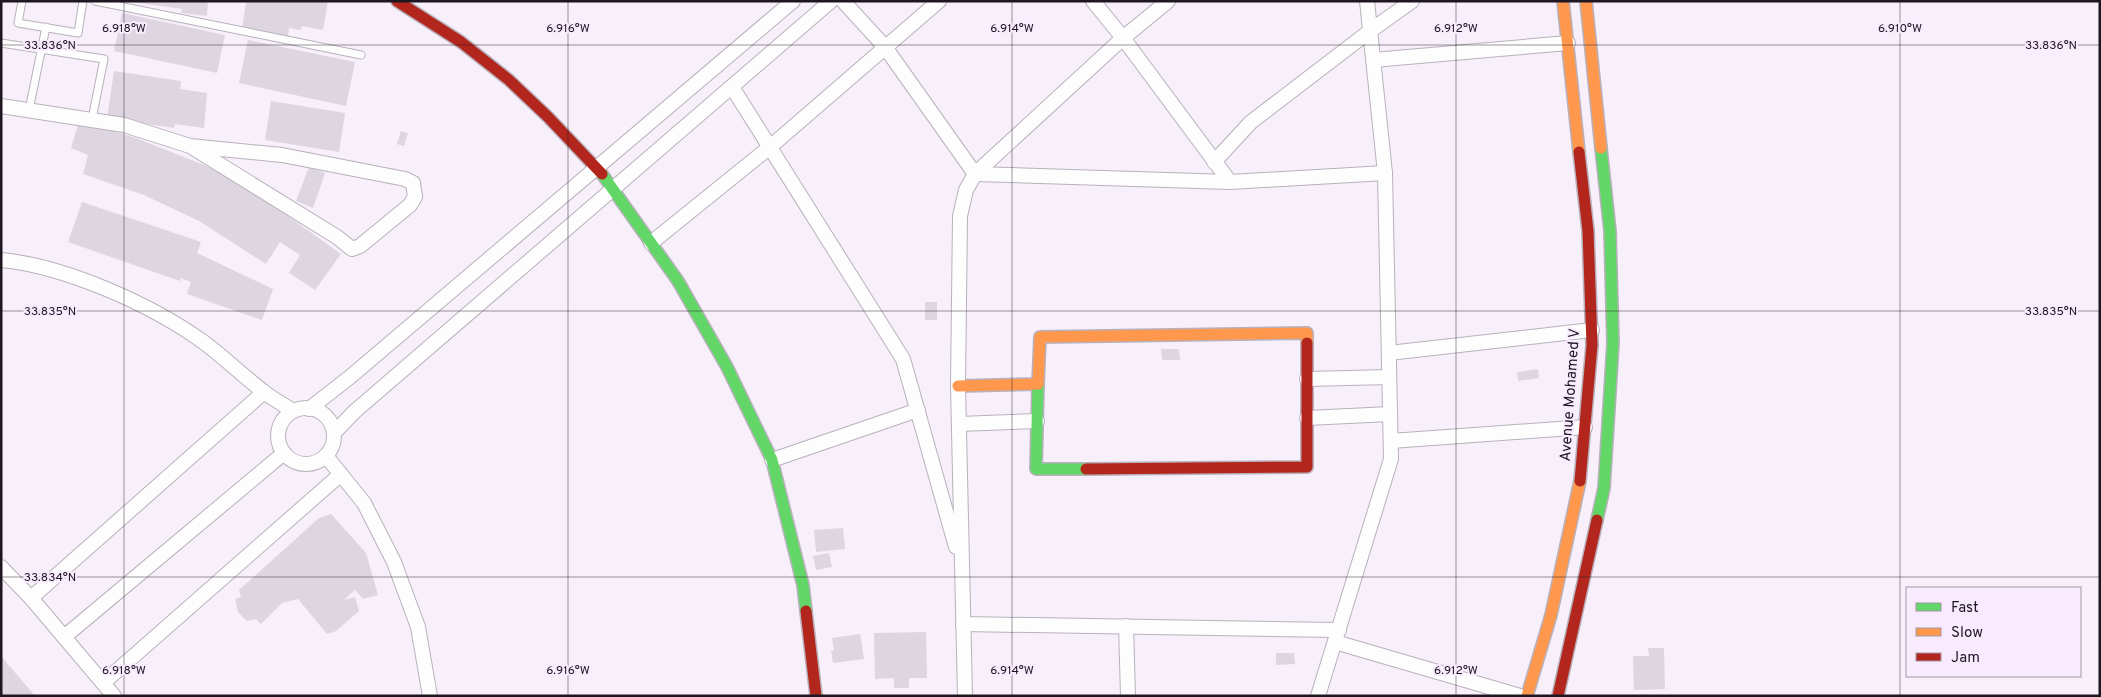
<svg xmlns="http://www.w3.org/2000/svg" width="2101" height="697" font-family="Overpass,sans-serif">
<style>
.building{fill:#ddd5e0}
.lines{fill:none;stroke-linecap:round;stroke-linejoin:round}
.lane-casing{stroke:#b8b1bb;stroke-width:9}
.street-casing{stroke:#b8b1bb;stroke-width:16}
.fast-casing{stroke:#b8b1bb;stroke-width:14}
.slow-casing{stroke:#b8b1bb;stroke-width:14}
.jam-casing{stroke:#b8b1bb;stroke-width:14}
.lane{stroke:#fefdfe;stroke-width:7}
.street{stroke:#fefdfe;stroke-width:14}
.fast{stroke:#63d668;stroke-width:11}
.slow{stroke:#ff974d;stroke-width:11}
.jam{stroke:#b3261e;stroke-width:11}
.ticks{fill:none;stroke:#1e1621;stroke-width:1;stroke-opacity:0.45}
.labels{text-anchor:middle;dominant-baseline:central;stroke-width:4;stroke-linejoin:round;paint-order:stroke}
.street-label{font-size:15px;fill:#1e1621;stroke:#f9ebfe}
.ticks-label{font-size:12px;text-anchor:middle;fill:#1e1621;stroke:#f9ebfe;stroke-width:4;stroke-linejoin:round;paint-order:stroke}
</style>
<rect width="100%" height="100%" fill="#f7effa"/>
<g class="building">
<path d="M125,1H208L207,16L181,13L182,9Z"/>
<path d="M246,1H328L323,30L302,26L301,30L289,28L288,38L242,30Z"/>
<path d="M122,13L225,35L217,73L114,51Z"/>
<path d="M248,40L355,62L346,106L239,83Z"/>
<path d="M114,71L181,81L180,89L207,93L204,128L175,124L174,128L107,118Z"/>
<path d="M271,101L345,113L339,152L265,140Z"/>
<path d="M79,121L136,138L209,167L250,189L341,254L315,290L289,273L300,255L280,242L266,264L199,221L144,195L83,174L88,155L71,148Z"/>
<path d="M401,131L408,133L404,146L397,144Z"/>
<path d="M309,167L325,173L313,208L296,201Z"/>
<path d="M82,202L201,242L197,253L273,289L262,320L187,294L191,282L181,278L180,281L68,242Z"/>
<rect x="925" y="302" width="12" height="18"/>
<path d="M1161,349H1179L1180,360H1162Z"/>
<path d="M1538,369L1539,378L1518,381L1517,372Z"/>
<path d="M331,514L366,553L378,595L363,599L355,590L344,600L355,597L359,611L336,631L327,634L298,599L282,603L261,624L256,619L247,621L238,612L235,599L241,597L239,590L319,518Z"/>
<path d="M843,528L845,549L816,552L814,530Z"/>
<path d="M829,553L832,567L816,570L813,556Z"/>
<path d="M926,632L927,678H909V688H894V678L875,679L874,633Z"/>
<path d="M860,634L864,659L833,663L831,651L834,650L832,638Z"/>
<path d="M1648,648H1664L1665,689L1634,690L1633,656H1649Z"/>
<path d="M1276,653H1294L1295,664L1276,665Z"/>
<path d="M1,656L35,696H1Z"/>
</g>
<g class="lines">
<g class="lane-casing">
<g id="lane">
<path d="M22,1L18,23L78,33L83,1"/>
<path d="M95,1L361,55"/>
<path d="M1,43L104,59L92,119"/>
<path d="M29,110L46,27"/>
</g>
</g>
<g class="street-casing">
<g id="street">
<path d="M843,1L885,47L975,174L1230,182L1385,173"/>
<path d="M1093,1L1123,38L1230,182"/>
<path d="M1373,60L1568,43"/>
<path d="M732,87L903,359L956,547"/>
<path d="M1,106L124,125L190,146L282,155L405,179L413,183L415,197L410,205L360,246L352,249L337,237L190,146"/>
<path d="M1214,162L1251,122L1370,31L1412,1"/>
<path d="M651,243L770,147L939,1"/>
<path d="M1,260C65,266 150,304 202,341C224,357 243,376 264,392C273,399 284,405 293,411"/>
<path d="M1389,353L1592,330"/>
<path d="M1307,379L1389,377"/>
<circle cx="306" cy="436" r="28"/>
<path d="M309,409L350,377L793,1"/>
<path d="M1307,418L1390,414"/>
<path d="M959,424L1037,421"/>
<path d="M334,433L354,412L831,1"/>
<path d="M1391,441L1585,427"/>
<path d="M326,456L364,503L394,562L418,627L430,696"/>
<path d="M772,460L918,410"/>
<path d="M1,567L31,598L114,696"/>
<path d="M31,598L264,392"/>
<path d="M963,624L1339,630"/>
<path d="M1126,626L1128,696"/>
<path d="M64,637L284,453"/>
<path d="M1335,642L1520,696"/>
<path d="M103,683L341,474"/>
<path d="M965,696L958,386L960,216L966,190L975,174L1123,38L1168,1"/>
<path d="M1318,696L1391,459L1385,173L1367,1"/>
</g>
</g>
<g class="fast-casing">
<g id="fast">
<path d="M602,174L678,281L727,367L772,460L803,585L806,611"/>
<path d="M1038,384L1036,469H1086"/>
<path d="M1597,520L1604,488L1613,343L1610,231L1601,148"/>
</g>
</g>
<g class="slow-casing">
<g id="slow">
<path d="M1563,1L1579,152"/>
<path d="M1586,1L1601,148"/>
<path d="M958,386L1038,384L1040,337L1307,333V343"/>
<path d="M1527,696L1551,615L1580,481"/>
</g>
</g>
<g class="jam-casing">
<g id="jam">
<path d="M397,1L461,42L509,80L548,117L602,174"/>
<path d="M1579,152L1588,231L1592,345L1580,481"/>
<path d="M1086,469L1307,467V343"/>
<path d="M806,611L816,696"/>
<path d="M1558,696L1597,520"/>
</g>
</g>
<use href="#lane" class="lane"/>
<use href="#street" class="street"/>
<use href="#fast" class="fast"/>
<use href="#slow" class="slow"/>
<use href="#jam" class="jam"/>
</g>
<path class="ticks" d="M124,1V696M568,1V696M1012,1V696M1456,1V696M1900,1V696M1,45H2100M1,311H2100M1,577H2100"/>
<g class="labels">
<g class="street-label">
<text transform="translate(1571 395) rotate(-86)">Avenue Mohamed V</text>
</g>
</g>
<g class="ticks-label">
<text x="124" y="32">6.918°W</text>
<text x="568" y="32">6.916°W</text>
<text x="1012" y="32">6.914°W</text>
<text x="1456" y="32">6.912°W</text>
<text x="1900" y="32">6.910°W</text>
<text x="50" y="49">33.836°N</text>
<text x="2051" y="49">33.836°N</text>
<text x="50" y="315">33.835°N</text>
<text x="2051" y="315">33.835°N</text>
<text x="50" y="581">33.834°N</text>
<text x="124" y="674">6.918°W</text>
<text x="568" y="674">6.916°W</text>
<text x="1012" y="674">6.914°W</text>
<text x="1456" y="674">6.912°W</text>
</g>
<rect width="2101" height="697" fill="none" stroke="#1e1621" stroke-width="5"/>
<rect x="1906" y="587" width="175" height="90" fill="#f9ebfe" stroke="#a196a6"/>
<rect x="1916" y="603" width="25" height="8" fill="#63d668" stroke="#a196a6"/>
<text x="1951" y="612" font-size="15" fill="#1e1621">Fast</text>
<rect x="1916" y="628" width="25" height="8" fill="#ff974d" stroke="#a196a6"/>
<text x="1951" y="637" font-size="15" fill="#1e1621">Slow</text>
<rect x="1916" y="653" width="25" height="8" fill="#b3261e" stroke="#a196a6"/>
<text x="1951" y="662" font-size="15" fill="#1e1621">Jam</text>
</svg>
